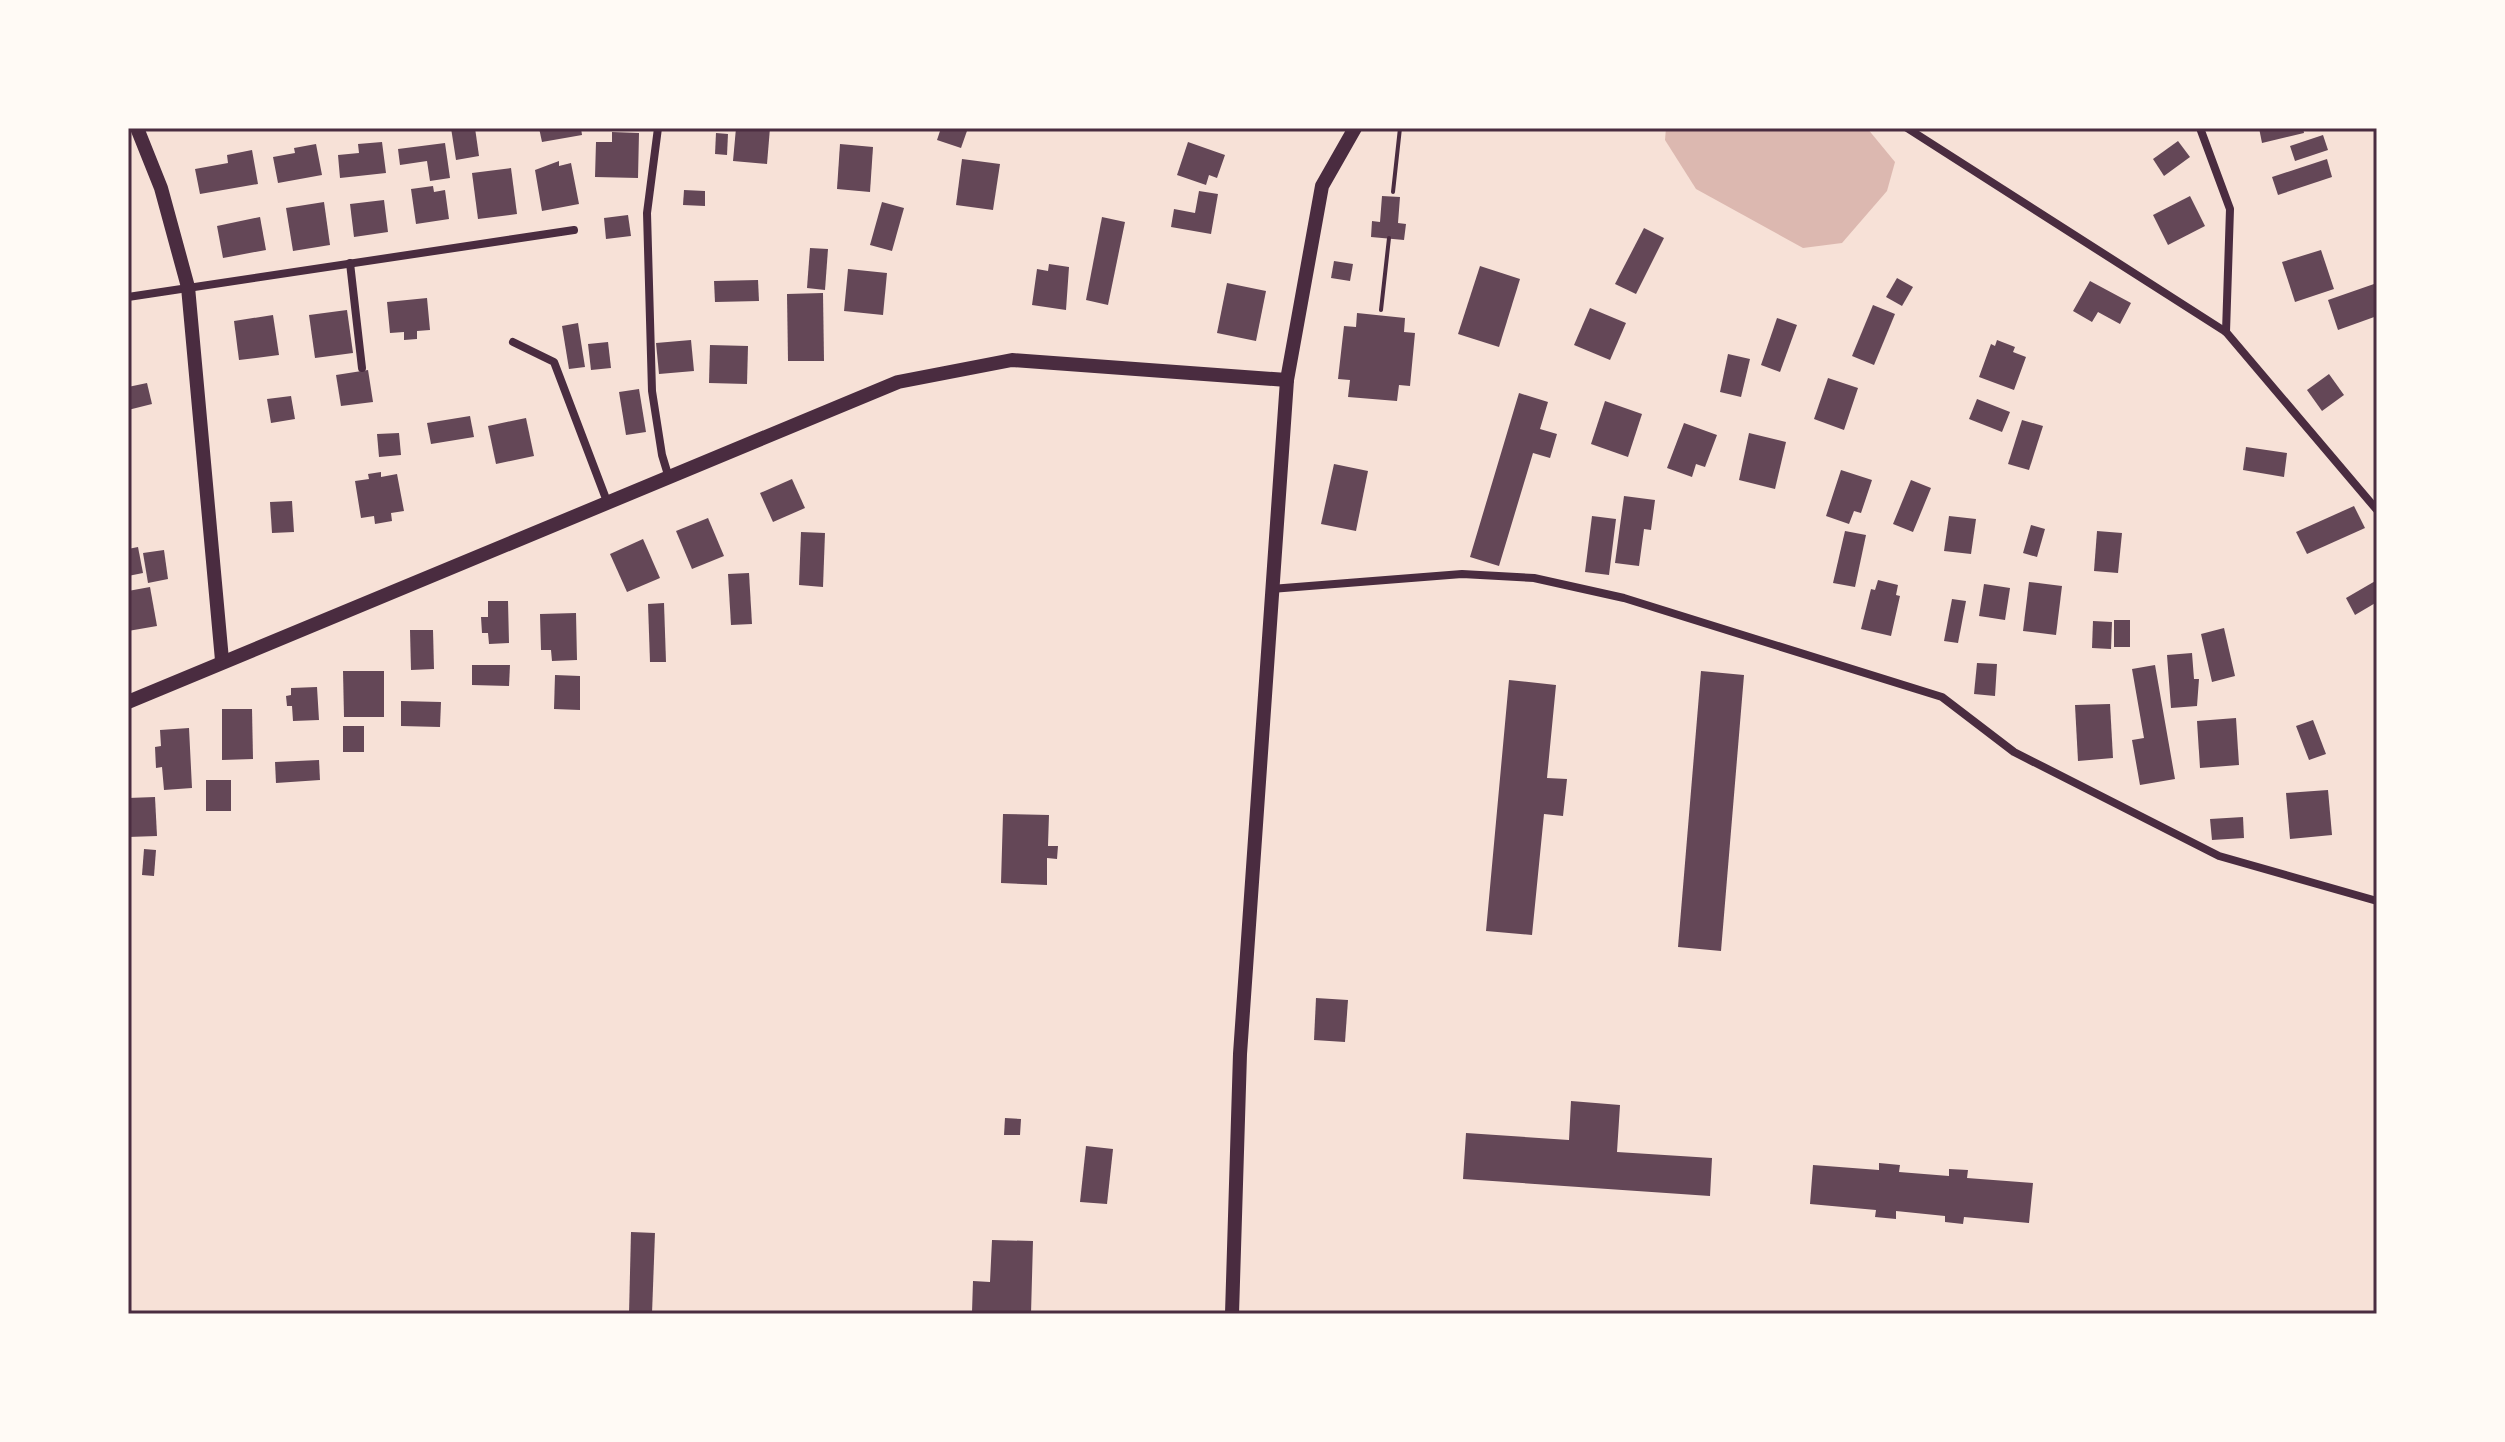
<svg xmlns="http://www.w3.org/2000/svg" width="2505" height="1442" font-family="Raleway,sans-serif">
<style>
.water{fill:#dcb8b0}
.building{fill:#644757}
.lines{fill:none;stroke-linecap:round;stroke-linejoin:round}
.path{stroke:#4a2c40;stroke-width:4}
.minor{stroke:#4a2c40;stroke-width:8}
.tertiary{stroke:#4a2c40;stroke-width:14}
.neatline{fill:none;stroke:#4a2c40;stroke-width:3}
</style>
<rect width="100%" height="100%" fill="#f7e1d7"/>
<path class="water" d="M1666,128H1867L1895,162L1887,191L1842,243L1803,248L1696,189L1665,140Z"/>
<g class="building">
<path d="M451,128H475L479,156L456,160Z"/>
<path d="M539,128H581L582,135L542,142Z"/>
<path d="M736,128H770L767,164L733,161Z"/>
<path d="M941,128H968L961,148L937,140Z"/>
<path d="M2259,128H2303L2304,133L2262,143Z"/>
<path d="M612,132L639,133L638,178L595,177L596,142H612Z"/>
<path d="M716,133L728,134L727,155L715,154Z"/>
<path d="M2323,135L2328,150L2295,161L2290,146Z"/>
<path d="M2178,141L2190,157L2164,176L2153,159Z"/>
<path d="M382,142L386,173L340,178L338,155L359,153L358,144Z"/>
<path d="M1188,142L1225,155L1217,178L1209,175L1206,185L1177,175Z"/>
<path d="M445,143L450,178L430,181L427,161L400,165L398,149Z"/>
<path d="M316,144L322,175L278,183L273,157L295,153L294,148Z"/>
<path d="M840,144L873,147L870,192L837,189Z"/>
<path d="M252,150L258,184L200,194L195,169L228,163L227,155Z"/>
<path d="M962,159L1000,164L993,210L956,205Z"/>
<path d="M2327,159L2332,177L2278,195L2272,177Z"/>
<path d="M559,161V166L571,163L579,204L542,211L535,170Z"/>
<path d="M511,168L517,214L478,219L472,173Z"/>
<path d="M433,186L434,192L445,190L449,219L416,224L411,189Z"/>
<path d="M684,190L705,191V206L683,205Z"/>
<path d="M1199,191L1218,194L1211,234L1171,227L1174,209L1195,213Z"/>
<path d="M1382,196L1400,197L1398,223L1406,224L1404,240L1371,237L1372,221L1380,222Z"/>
<path d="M2190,196L2205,226L2168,245L2153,215Z"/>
<path d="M384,200L388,232L354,237L350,204Z"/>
<path d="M324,202L330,245L293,251L286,208Z"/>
<path d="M882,202L904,208L892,251L870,245Z"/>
<path d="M628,215L631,236L606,239L604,218Z"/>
<path d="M260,217L266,250L223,258L217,226Z"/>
<path d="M1102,217L1125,222L1108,305L1086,300Z"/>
<path d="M1644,228L1664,238L1636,294L1615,284Z"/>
<path d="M810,248L828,249L825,290L807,288Z"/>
<path d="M2321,250L2334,289L2295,302L2282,262Z"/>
<path d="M1334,261L1353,264L1350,281L1331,278Z"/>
<path d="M1049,264L1069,267L1066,310L1032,305L1037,269L1048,271Z"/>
<path d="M1480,266L1520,279L1499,347L1458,334Z"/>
<path d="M848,269L887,273L883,315L844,311Z"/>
<path d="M1897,278L1913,287L1902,306L1886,297Z"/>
<path d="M758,280L759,301L715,302L714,281Z"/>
<path d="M2090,281L2131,303L2120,324L2098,312L2092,322L2073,311Z"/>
<path d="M1227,283L1266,291L1256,341L1217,333Z"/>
<path d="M2374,284L2377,316L2338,330L2328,300Z"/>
<path d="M823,293L824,361H788L787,294Z"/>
<path d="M427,298L430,330L417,331V339L404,340V332L390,333L387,302Z"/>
<path d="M1873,305L1895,314L1874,365L1852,356Z"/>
<path d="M1590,308L1626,323L1610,360L1574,345Z"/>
<path d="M347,310L353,353L315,358L309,315Z"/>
<path d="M1357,313L1405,318L1404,332L1415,333L1410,386L1399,385L1397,401L1348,397L1350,380L1338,379L1344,326L1356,327Z"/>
<path d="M273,315L279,355L239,360L234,321Z"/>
<path d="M1777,318L1797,325L1780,372L1761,365Z"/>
<path d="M578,323L585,367L569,369L562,326Z"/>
<path d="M691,340L694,371L659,374L656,343Z"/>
<path d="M1997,340L2015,347L2013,352L2026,357L2014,390L1979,377L1991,344L1995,346Z"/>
<path d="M608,342L611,368L591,370L588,344Z"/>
<path d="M710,345L748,346L747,384L709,383Z"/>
<path d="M1728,354L1750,359L1741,397L1720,392Z"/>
<path d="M368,370L373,402L341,406L336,375Z"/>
<path d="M2329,374L2344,395L2322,411L2307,390Z"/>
<path d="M1828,378L1858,388L1844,430L1814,419Z"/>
<path d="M147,383L152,404L128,410V387Z"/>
<path d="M639,389L646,432L626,435L619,392Z"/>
<path d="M1519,393L1548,402L1540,429L1557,434L1550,458L1533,453L1499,566L1470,557Z"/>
<path d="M291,396L295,419L271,423L267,399Z"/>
<path d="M1977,399L2010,412L2002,432L1969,419Z"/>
<path d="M1605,401L1642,414L1628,457L1591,444Z"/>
<path d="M470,416L474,437L431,444L427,423Z"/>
<path d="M526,418L534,456L496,464L488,426Z"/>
<path d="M2022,420L2043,426L2029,470L2008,464Z"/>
<path d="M1684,423L1717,435L1705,467L1696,464L1692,477L1667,468Z"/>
<path d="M399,433L401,455L379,457L377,434Z"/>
<path d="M1749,433L1786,442L1775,489L1739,480Z"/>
<path d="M2246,447L2287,453L2284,477L2243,470Z"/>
<path d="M1334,464L1368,471L1356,531L1321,524Z"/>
<path d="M1841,470L1872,480L1861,513L1854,511L1849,524L1826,516Z"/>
<path d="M381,472V477L397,474L404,511L391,513L392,521L375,524L374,516L361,518L355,481L369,479L368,474Z"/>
<path d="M792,479L805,508L773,522L760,493Z"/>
<path d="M1911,480L1931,488L1913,532L1893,524Z"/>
<path d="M1624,496L1655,500L1651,530L1644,529L1639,566L1615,563Z"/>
<path d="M292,501L294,532L272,533L270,502Z"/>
<path d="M2354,506L2365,528L2307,554L2296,532Z"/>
<path d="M1592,516L1616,519L1609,575L1585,572Z"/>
<path d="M1949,516L1976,519L1971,554L1944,551Z"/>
<path d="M708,518L724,556L692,569L676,531Z"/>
<path d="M2031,525L2045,529L2037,557L2023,553Z"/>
<path d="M1845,531L1866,535L1855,587L1833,583Z"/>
<path d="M2097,531L2122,533L2118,573L2094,571Z"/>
<path d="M801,532L825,533L823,587L799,585Z"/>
<path d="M643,539L660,578L627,592L610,554Z"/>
<path d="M138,547L143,573L128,576V549Z"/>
<path d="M164,550L168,579L148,583L143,553Z"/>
<path d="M749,573L752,624L731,625L728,574Z"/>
<path d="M1878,580L1898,585L1896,595L1900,596L1891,636L1861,629L1871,589L1875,590Z"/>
<path d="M2377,580V602L2355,615L2346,598Z"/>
<path d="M2029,582L2062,586L2056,635L2023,631Z"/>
<path d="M1984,584L2010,588L2005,620L1979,616Z"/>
<path d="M150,587L157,626L128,631V591Z"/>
<path d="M1952,599L1966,601L1958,643L1944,641Z"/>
<path d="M488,601H508L509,643L489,644L488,633H482L481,617H488Z"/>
<path d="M664,603L666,662H650L648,604Z"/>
<path d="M576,613L577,660L552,661L551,650H541L540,614Z"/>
<rect x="2114" y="620" width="16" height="27"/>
<path d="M2093,621L2112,622L2111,649L2092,648Z"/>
<path d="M2224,628L2235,676L2212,682L2201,634Z"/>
<path d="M410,630H433L434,669L411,670Z"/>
<path d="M2192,653L2194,679H2199L2197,706L2171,708L2167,655Z"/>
<path d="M1977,663L1997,664L1995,696L1974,694Z"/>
<path d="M472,665H510L509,686L472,685Z"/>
<path d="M2155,665L2175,779L2140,785L2132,740L2144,738L2132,669Z"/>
<path d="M343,671H384V717H344Z"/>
<path d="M1701,671L1744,675L1721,951L1678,947Z"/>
<path d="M555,675L580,676V710L554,709Z"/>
<path d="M1509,680L1556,685L1547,778L1567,779L1563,816L1544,814L1532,935L1486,931Z"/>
<path d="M317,687L319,720L293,721L292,706H287L286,696L291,695V688Z"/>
<path d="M401,701L441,702L440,727L401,726Z"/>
<path d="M2110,704L2113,758L2078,761L2075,705Z"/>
<path d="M222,709H252L253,759L222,760Z"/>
<path d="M2236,718L2239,765L2200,768L2197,721Z"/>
<path d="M2313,720L2326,754L2309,760L2296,726Z"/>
<rect x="343" y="726" width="21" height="26"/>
<path d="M189,728L192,788L164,790L162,767L156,768L155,747L161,746L160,730Z"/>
<path d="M319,760L320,780L276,783L275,762Z"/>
<rect x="206" y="780" width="25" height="31"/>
<path d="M2328,790L2332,835L2290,839L2286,793Z"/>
<path d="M155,797L157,836L128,837V798Z"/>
<path d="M1003,814L1049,815L1048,846H1058L1057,859L1047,858V885L1001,883Z"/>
<path d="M2243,817L2244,838L2212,840L2210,819Z"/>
<path d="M144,849L156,850L154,876L142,875Z"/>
<path d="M1316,998L1348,1000L1345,1042L1314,1040Z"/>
<path d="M1571,1101L1620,1105L1617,1152L1712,1158L1710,1196L1463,1179L1466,1133L1569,1140Z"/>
<path d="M1005,1118L1021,1119L1020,1135H1004Z"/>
<path d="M1086,1146L1113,1149L1107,1204L1080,1202Z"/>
<path d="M1879,1163L1900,1165L1899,1172L1949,1176V1169L1968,1170L1967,1178L2033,1183L2029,1223L1964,1217L1963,1224L1945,1222V1216L1896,1211V1219L1875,1217L1876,1210L1810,1204L1813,1165L1879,1170Z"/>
<path d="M631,1232L655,1233L652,1314H629Z"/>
<path d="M992,1240L1033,1241L1031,1314L972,1312L973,1281L990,1282Z"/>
</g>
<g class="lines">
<g class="path">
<path d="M1393,192L1400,128"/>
<path d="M1381,310L1389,238"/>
</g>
<g class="minor">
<path d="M658,128L647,213L652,391L662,455L669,478"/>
<path d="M1907,128L2226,332L2377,510"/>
<path d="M2200,128L2230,209L2226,332"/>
<path d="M350,263L362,368"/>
<path d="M128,297L574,230"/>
<path d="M513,342L554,362L608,504"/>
<path d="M1271,589L1462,574L1534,578L1624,598L1942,697L2014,752L2219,856L2377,901"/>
</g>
<g class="tertiary">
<path d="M137,128L161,188L188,287L222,660"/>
<path d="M128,702L898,382L1012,360L1287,380"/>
<path d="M1232,1314L1240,1054L1287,380L1322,186L1355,128"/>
</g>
</g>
<rect width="2505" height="1442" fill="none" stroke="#fffaf5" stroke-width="260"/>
<rect x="130" y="130" width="2245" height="1182" class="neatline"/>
</svg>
